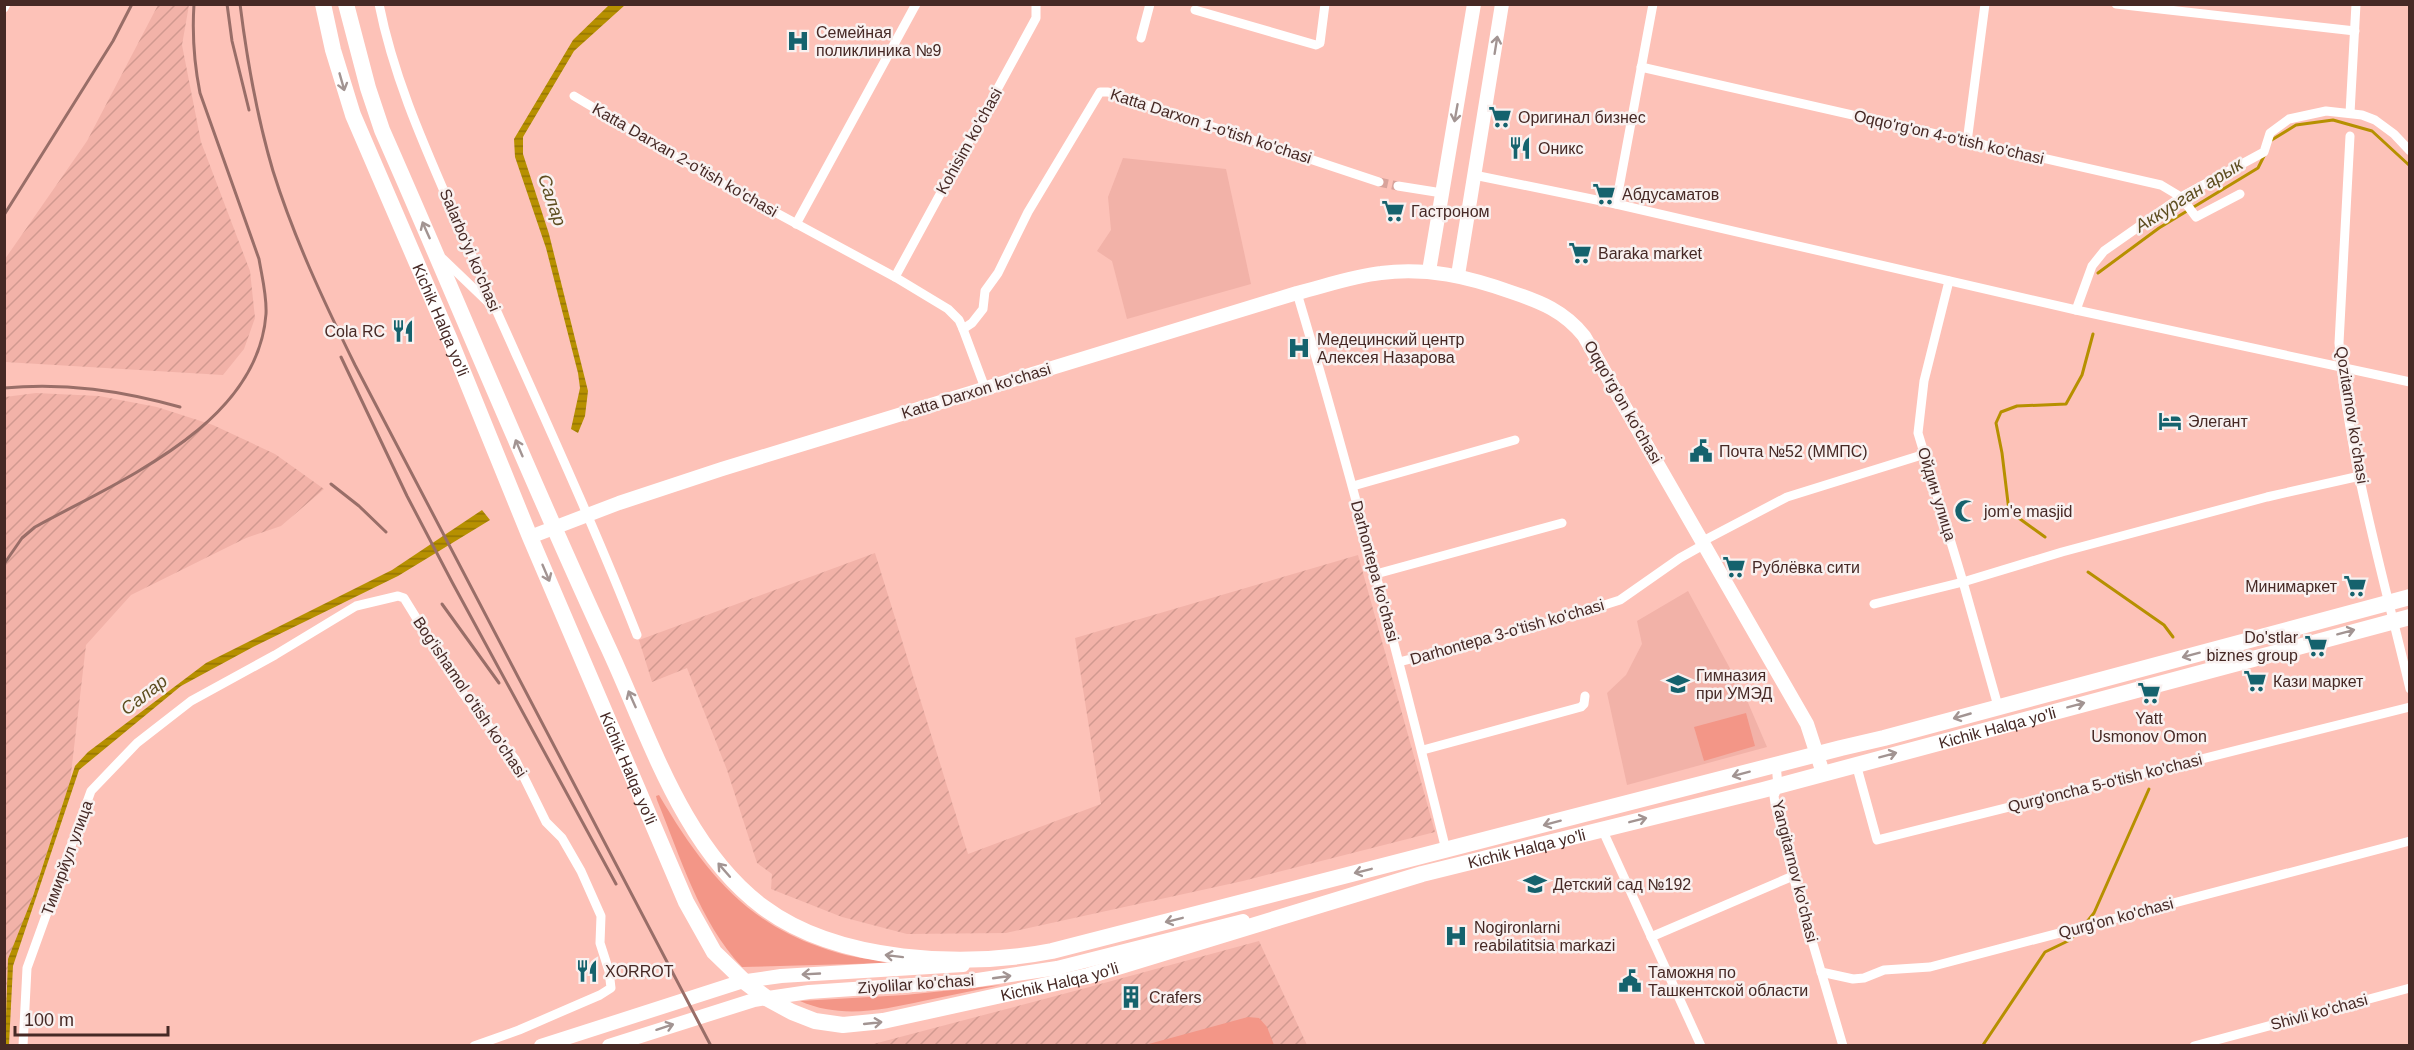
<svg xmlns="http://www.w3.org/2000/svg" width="2414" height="1050" font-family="Helvetica,sans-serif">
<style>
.built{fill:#f2b2a8}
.industrial{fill:url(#industrial-furrows)}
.green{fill:#f39687}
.water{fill:url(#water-rules)}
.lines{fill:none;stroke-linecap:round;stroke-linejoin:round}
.stream{stroke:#b69000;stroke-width:3}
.minor-tunnel{stroke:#d8a39b;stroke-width:9;stroke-dasharray:9 4.5;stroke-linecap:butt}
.minor{stroke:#fff;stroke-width:9}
.secondary{stroke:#fff;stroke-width:14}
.trunk{stroke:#fff;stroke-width:16}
.rail{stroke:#996e68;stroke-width:3}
.oneway{stroke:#a29492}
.labels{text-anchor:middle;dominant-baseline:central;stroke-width:5;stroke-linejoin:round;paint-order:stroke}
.poi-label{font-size:16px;fill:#462925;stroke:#f9f1f0;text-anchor:start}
.street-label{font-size:16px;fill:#462925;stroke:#f9f1f0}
.water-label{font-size:18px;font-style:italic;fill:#5e4e21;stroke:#f9f1f0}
</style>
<defs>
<pattern id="industrial-furrows" width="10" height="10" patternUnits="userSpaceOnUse" patternTransform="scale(1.5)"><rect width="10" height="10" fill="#f2b2a8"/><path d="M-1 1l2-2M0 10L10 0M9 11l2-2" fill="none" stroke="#d19990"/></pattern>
<pattern id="water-rules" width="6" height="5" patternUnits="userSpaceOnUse" patternTransform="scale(1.5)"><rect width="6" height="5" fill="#b69000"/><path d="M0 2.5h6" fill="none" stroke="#967602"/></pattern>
</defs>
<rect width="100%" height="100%" fill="#fdc2b8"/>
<g class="built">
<path d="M1123,158L1226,169L1251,284L1127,319L1112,261L1097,251L1111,230L1108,197Z"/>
<path d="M1688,591L1746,698L1767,747L1627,785L1607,693L1626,675L1642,644L1637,621Z"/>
</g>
<g class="industrial">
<path d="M158,5H189L182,45L201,142L250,271L255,318L244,349L223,375L5,362V259L87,141Z"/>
<path d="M36,393L99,396L157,407L213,425L275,454L324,489L281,526L246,538L131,595L86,645L70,782L11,962L5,1046V397Z"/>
<path d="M875,553L968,854L1101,804L1075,638L1358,555L1435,832L1243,881L1006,933L907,934L842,917L771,889L772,874L757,863L727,770L687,668L652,682L639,640Z"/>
<path d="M1259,941L1307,1045L866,1046L1082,989Z"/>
</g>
<g class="green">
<path d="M1746,713L1755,746L1704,761L1694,727Z"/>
<path d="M659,795C700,864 741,920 820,947C831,951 844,955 856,957C865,959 879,959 887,963L742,967C699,921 681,858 657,800L656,796Z"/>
<path d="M1001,985C975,990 949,996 923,1001C881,1010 841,1019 800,1001L905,995Z"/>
<path d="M1248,1017L1259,1018L1267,1027L1274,1045H1145Z"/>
</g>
<g class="water">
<path d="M609,5H625L574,51L523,137V154L549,234L588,391L585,416L578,433L571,429L580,388L578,373L546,248L515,157L514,139L573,40Z"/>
<path d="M482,510L490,520L398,576L253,647L181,686L79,770L13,966L9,1045H5L8,959L33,896L75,766L88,752L206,663L392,570Z"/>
</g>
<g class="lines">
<g class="stream">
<path d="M2270,141L2296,125L2333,120L2372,131L2410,166"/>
<path d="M2098,273L2159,228L2258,168L2264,156"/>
<path d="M2045,537L2009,511L2002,453L1996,423L2001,412L2017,406L2066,404L2082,375L2093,334"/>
<path d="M2088,572L2164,625L2173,637"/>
<path d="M2086,923L2094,913L2149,789"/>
<path d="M1983,1045L2045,952L2070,940L2079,930"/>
</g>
<path class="minor-tunnel" d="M1379,182L1398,186"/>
<g class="minor">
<path d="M379,4C395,85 431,160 463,235C521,368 584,500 637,635"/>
<path d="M2116,4L2355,31"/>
<path d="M4,8L6,4"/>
<path d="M1195,10L1316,45L1320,43L1325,4"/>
<path d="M1141,38L1150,4"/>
<path d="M1641,67L2161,185L2181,197L2196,217L2240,194"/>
<path d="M574,96L721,183L895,277L948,309L959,320L963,329L985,388"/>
<path d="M2350,113L2356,4"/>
<path d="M2350,136L2339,343C2349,460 2383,575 2410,689"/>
<path d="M1967,142L1985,4"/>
<path d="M1474,175L1616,204L2076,310L2410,382"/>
<path d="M1398,186L1442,193"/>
<path d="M1616,204L1653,4"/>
<path d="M796,224L916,4"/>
<path d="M443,259L491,305"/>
<path d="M895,277L1036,18V4"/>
<path d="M1949,281L1924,381L1918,433L1963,582L1998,706"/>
<path d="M1297,293C1352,477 1400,663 1446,850"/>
<path d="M2076,310L2092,266L2104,251L2181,197L2264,152L2270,133L2289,119L2326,111L2362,115L2375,120L2394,134L2410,151"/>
<path d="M963,329L972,323L983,309L985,291L998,273L1028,212L1100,92H1108L1379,182"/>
<path d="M1353,486L1515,440"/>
<path d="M1703,541L1787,497L1925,454"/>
<path d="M1376,574L1562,523"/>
<path d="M1874,604L1963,582L2062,552L2267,497L2360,476"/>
<path d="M1399,662L1532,628L1620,600L1680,558L1705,544"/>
<path d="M1423,750L1581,707L1584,704L1585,696"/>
<path d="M1776,764L1778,786L1774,796L1775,803L1793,876L1843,1046"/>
<path d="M1856,764L1877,840L2410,707"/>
<path d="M1602,829L1701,1046"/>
<path d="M1651,937L1793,876"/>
<path d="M1821,972L1853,979L1864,978L1884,970L1930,967L2410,841"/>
<path d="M23,1046L27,968L91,791L137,743L191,701L275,655L356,606L398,596L404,598L462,692L515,759L546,822L562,838L581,871L601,916L600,943L609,971L611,988L600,995L519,1030L474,1046"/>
<path d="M2194,1046L2410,988"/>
</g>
<g class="secondary">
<path d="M1429,271L1474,4"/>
<path d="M1458,275L1502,4"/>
<path d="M530,537L619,503L722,469L1297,293C1325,286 1353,276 1381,273C1427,267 1469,277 1511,292C1541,302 1564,311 1584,336L1807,724L1823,773"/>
<path d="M541,1046L740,982L781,976L963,965"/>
<path d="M609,1046L754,1000L809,992L971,981L1057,968L1243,921"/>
</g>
<g class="trunk">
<path id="s1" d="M323,4L333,50L353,115L450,340L530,537L686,902L714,952L745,982L768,999L792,1012L815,1021L843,1025L883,1021L1088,976L1422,874L1763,790L2410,617"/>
<path d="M346,4L368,88L382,130C458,302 529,477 608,647C649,735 683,848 763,907C838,963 964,968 1052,951L1841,748L1884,738L2410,597"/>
</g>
<g class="rail">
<path d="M227,4L232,41L249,110"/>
<path d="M240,4C247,60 257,117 273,171C294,238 324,302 355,365L711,1046"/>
<path d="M4,215L113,41L132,4"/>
<path d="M341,357L407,496L452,582L616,884"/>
<path d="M4,388C65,382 122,391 180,407"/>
<path d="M331,484L359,506L386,532"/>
<path d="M4,564L22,538L35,527C120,480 258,425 266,314C267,296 262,277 259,259L200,93C194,63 192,35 194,4"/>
<path d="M442,604L499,683"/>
</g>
</g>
<defs><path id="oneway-shaft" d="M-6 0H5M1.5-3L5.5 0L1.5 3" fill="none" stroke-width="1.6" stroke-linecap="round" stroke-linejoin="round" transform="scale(1.5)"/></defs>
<g class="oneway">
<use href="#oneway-shaft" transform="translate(1496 45) rotate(-81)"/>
<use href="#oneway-shaft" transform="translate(342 82) rotate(74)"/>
<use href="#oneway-shaft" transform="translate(1456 113) rotate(100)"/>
<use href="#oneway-shaft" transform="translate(426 230) rotate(-114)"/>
<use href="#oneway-shaft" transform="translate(519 448) rotate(-113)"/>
<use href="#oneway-shaft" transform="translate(546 573) rotate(67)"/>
<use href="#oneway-shaft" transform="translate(2346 632) rotate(-15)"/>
<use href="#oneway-shaft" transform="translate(2191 655) rotate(165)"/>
<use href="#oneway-shaft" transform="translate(632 699) rotate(-114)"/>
<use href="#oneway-shaft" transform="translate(2076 705) rotate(-15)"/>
<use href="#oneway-shaft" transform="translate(1962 716) rotate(164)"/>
<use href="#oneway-shaft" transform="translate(1888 755) rotate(-15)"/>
<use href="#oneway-shaft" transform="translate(1741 774) rotate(165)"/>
<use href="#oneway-shaft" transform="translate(1638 820) rotate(-14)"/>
<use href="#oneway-shaft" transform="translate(1552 823) rotate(165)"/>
<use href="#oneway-shaft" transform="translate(724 870) rotate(-131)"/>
<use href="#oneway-shaft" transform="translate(1363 871) rotate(166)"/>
<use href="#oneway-shaft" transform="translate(1174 920) rotate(166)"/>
<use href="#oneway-shaft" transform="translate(894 956) rotate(-173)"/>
<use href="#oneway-shaft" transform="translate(811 974) rotate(177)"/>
<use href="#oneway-shaft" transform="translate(1002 977) rotate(-8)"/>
<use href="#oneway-shaft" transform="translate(873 1023) rotate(-6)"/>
<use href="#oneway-shaft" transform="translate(665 1027) rotate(-18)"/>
</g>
<defs>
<g id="hospital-bare" transform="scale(1.8)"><path d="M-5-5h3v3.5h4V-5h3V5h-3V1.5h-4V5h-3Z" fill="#15626d" stroke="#f9f1f0" stroke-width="2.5" paint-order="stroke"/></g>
<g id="supermarket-bare" transform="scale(1.8)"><path d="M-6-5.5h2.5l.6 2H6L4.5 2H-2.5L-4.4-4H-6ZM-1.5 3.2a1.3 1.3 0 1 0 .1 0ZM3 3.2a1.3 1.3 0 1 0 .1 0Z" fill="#15626d" stroke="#f9f1f0" stroke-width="2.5" paint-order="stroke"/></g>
<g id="restaurant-bare" transform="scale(1.8)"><path d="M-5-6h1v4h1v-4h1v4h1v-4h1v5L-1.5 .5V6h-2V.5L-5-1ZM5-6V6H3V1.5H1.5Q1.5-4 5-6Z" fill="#15626d" stroke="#f9f1f0" stroke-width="2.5" paint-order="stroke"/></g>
<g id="hotel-bare" transform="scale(1.8)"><path d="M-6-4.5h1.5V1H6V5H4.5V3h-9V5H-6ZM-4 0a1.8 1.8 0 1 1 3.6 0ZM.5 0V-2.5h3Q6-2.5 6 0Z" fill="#15626d" stroke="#f9f1f0" stroke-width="2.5" paint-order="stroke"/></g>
<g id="civic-bare" transform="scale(1.8)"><path d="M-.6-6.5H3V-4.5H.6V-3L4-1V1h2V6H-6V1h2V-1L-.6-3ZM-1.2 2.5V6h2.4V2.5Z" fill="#15626d" stroke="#f9f1f0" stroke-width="2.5" paint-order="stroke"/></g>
<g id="mosque-bare" transform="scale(1.8)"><path d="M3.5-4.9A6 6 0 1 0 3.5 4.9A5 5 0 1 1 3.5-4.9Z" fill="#15626d" stroke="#f9f1f0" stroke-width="2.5" paint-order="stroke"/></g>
<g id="school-bare" transform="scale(1.8)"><path d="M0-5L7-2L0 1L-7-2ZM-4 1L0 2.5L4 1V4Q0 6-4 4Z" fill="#15626d" stroke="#f9f1f0" stroke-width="2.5" paint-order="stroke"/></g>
<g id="building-bare" transform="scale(1.8)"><path d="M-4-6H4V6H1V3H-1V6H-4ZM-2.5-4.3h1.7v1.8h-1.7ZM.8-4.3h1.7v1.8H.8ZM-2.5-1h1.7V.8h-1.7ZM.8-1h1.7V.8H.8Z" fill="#15626d" stroke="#f9f1f0" stroke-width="2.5" paint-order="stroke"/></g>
</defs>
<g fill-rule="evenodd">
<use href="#hospital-bare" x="798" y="41"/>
<use href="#supermarket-bare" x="1500" y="117"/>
<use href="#restaurant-bare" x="1520" y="148"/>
<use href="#supermarket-bare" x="1604" y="194"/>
<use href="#supermarket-bare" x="1393" y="211"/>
<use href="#supermarket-bare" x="1580" y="253"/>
<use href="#restaurant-bare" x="403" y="331"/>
<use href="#hospital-bare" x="1299" y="348"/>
<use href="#hotel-bare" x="2170" y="421"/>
<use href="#civic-bare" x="1701" y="451"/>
<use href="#mosque-bare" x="1966" y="511"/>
<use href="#supermarket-bare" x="1734" y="567"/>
<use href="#supermarket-bare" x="2355" y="586"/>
<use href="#supermarket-bare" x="2316" y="646"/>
<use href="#supermarket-bare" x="2255" y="681"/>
<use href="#school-bare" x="1678" y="684"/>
<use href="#supermarket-bare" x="2149" y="693"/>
<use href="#school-bare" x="1535" y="884"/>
<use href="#hospital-bare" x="1456" y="936"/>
<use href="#restaurant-bare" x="587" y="971"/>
<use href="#civic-bare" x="1630" y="981"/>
<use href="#building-bare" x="1131" y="997"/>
</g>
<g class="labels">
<g class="poi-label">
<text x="816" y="32">Семейная<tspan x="816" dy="18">поликлиника №9</tspan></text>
<text x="1518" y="117">Оригинал бизнес</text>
<text x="1538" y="148">Оникс</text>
<text x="1622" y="194">Абдусаматов</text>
<text x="1411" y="211">Гастроном</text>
<text x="1598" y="253">Baraka market</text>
<text x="385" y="331" text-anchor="end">Cola RC</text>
<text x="1317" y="339">Медецинский центр<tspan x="1317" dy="18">Алексея Назарова</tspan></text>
<text x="2188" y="421">Элегант</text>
<text x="1719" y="451">Почта №52 (ММПС)</text>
<text x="1984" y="511">jom'e masjid</text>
<text x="1752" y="567">Рублёвка сити</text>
<text x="2337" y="586" text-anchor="end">Минимаркет</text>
<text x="2298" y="637" text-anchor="end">Do'stlar<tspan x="2298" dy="18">biznes group</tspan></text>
<text x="1696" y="675">Гимназия<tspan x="1696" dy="18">при УМЭД</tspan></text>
<text x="2273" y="681">Кази маркет</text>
<text x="2149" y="718" text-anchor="middle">Yatt<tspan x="2149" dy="18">Usmonov Omon</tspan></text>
<text x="1553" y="884">Детский сад №192</text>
<text x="1474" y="927">Nogironlarni<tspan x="1474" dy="18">reabilatitsia markazi</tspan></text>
<text x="605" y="971">XORROT</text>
<text x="1648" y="972">Таможня по<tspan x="1648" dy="18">Ташкентской области</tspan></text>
<text x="1149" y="997">Crafers</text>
</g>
<g class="street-label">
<text transform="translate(1211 126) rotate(18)">Katta Darxon 1-o'tish ko'chasi</text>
<text transform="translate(1949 137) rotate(13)">Oqqo'rg'on 4-o'tish ko'chasi</text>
<text transform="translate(969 141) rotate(-61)">Kohisim ko'chasi</text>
<text transform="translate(685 160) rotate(30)">Katta Darxan 2-o'tish ko'chasi</text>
<text transform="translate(470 250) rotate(67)">Salarbo'yi ko'chasi</text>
<text stroke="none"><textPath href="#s1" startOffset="338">Kichik Halqa yo'li</textPath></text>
<text transform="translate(976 391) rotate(-17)">Katta Darxon ko'chasi</text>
<text transform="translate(1623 402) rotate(60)">Oqqo'rg'on ko'chasi</text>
<text transform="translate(2352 415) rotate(81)">Qozitarnov ko'chasi</text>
<text transform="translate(1937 494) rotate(73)">Ойдин улица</text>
<text transform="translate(1375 571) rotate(75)">Darhontepa ko'chasi</text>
<text transform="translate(1507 632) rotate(-16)">Darhontepa 3-o'tish ko'chasi</text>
<text transform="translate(470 697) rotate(56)">Bog'ishamol o'tish ko'chasi</text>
<text stroke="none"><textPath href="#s1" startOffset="2372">Kichik Halqa yo'li</textPath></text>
<text stroke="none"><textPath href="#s1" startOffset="824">Kichik Halqa yo'li</textPath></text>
<text transform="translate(2105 783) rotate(-14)">Qurg'oncha 5-o'tish ko'chasi</text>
<text stroke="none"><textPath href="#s1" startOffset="1886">Kichik Halqa yo'li</textPath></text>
<text transform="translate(67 858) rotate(-70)">Тимирйул улица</text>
<text transform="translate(1795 871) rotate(76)">Yangitarnov ko'chasi</text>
<text transform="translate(2116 918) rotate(-15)">Qurg'on ko'chasi</text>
<text stroke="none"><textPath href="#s1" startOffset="1400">Kichik Halqa yo'li</textPath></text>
<text transform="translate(916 984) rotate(-4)">Ziyolilar ko'chasi</text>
<text transform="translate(2319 1012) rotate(-15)">Shivli ko'chasi</text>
</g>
<g class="water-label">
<text transform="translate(2189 195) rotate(-32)">Аккурган арык</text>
<text transform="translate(552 200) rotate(71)">Салар</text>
<text transform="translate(144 695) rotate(-38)">Салар</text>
</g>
</g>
<rect width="2414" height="1050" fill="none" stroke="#462925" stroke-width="12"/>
<path d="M15 1026v9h153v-9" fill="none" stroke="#462925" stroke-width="3"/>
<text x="24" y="1026" font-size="18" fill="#462925" stroke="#f9f1f0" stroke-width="4.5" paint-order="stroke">100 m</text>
</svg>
